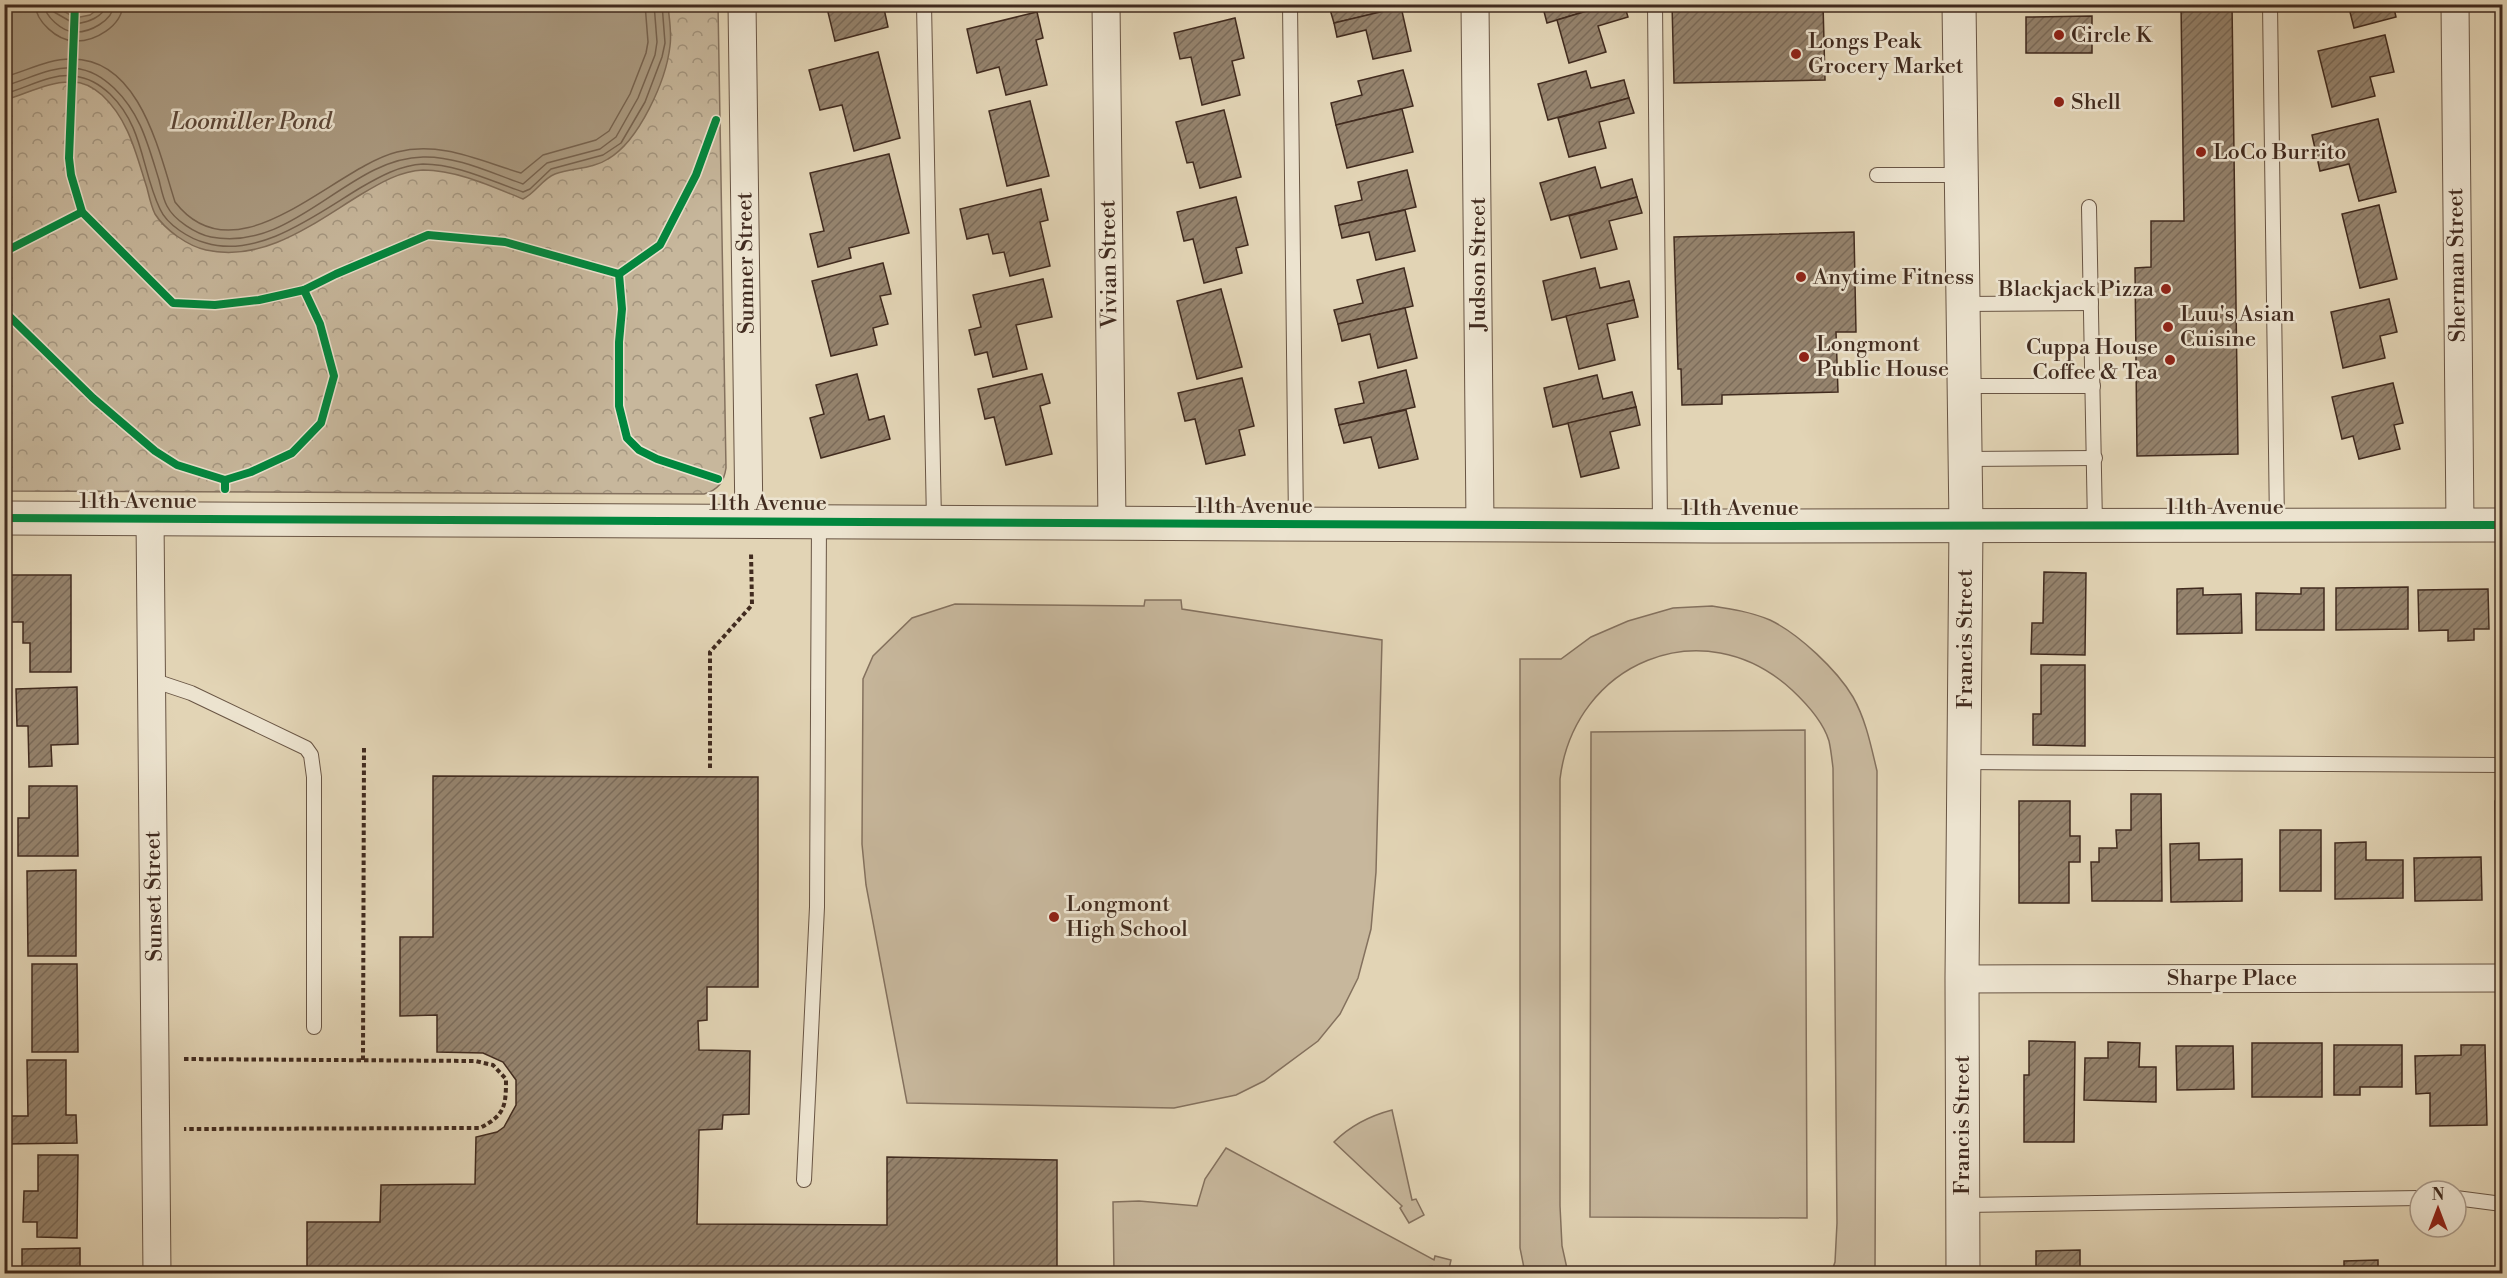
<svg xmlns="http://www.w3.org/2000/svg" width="2507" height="1278" font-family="'Libre Bodoni',serif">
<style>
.park{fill:url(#park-crowns);stroke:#84715e;stroke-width:1.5}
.pitch{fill:#c7b79c;stroke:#84715e;stroke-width:1.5}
.water{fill:#ab9b82;stroke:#816e5a;stroke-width:1.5}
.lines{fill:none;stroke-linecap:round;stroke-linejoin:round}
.shore{stroke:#766350;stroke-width:1.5}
.building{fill:url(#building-hatch);stroke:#412b1f;stroke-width:1.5}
.service-casing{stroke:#695544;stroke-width:16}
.minor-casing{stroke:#695544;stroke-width:29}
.tertiary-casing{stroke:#695544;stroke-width:35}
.path{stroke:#412b1f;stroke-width:4;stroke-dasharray:4.5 3;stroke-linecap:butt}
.service{stroke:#ece3cf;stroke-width:14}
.minor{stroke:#ece3cf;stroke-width:27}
.tertiary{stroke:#ece3cf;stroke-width:33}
.cycleway-casing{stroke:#ece3cf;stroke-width:11}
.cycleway{stroke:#00873e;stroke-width:8}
.poi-dot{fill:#8f2418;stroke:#ece3cf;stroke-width:2}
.labels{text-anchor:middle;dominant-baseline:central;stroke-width:5;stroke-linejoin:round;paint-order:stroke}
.poi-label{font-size:22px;fill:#412b1f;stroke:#ece3cf;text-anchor:start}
.street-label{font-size:22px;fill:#412b1f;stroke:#ece3cf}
.water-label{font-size:24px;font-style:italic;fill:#5c4738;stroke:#ece3cf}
</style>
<defs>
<pattern id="park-crowns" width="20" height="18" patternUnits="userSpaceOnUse" patternTransform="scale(1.5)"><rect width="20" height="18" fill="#c7b79c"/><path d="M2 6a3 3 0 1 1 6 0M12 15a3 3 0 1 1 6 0" fill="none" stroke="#a3957f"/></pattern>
<pattern id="building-hatch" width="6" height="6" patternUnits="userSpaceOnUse" patternTransform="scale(1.5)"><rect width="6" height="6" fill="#95836d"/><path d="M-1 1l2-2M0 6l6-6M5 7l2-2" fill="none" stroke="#7b6b59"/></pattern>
</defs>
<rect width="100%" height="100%" fill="#e2d4b5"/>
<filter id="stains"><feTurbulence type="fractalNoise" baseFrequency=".00333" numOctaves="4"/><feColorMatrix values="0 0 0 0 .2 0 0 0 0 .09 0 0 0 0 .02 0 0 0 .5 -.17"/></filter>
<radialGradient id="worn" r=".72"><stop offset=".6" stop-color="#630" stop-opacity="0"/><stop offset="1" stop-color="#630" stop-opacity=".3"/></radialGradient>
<path class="park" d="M5,5H718L726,468C724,482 718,490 704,494L5,491Z"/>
<g class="pitch">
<path d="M1145,600H1181L1182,609L1382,640L1376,872L1371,929L1358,978L1340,1014L1318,1041L1264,1081L1236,1095L1174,1108L907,1103L866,885L862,844L863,679L873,656L912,618L955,604L1144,606Z"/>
<path d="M1712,606C1732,609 1751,612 1770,620C1799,634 1837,670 1853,697C1866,720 1871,746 1877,771L1875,1273H1831L1835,1262L1837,1223L1833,768C1832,760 1831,750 1829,741C1823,721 1807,704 1792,690C1703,608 1574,663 1560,779V1206L1562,1246L1568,1273H1525L1520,1248V659H1561L1591,637L1628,621L1673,608Z"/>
<path d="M1805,730L1807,1218L1590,1217L1591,732Z"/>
<path d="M1392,1110L1412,1200L1416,1199L1424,1215L1409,1223L1400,1208L1402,1206L1334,1142C1350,1126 1369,1116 1392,1110Z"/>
<path d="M1226,1148L1434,1260L1435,1256L1451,1260L1448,1273L1431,1271L1432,1266L1366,1274L1114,1273L1113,1202L1139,1201L1197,1206L1205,1179Z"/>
</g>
<path class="water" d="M103,5H668C669,18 672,33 670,46C666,81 639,141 608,159C593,169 572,168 555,174C542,179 536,193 523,199C493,187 457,170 423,170C400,171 380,183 360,195C314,223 264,263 206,250C188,246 165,230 155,214C151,206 149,196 147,188C136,154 129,120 102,95C93,87 83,81 70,82C47,82 26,94 5,100V5H54L75,18L90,15Z"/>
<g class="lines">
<g class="shore">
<path d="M35,4C36,22 57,40 74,41C95,42 122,26 123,4"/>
<path d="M44,4C45,17 62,31 74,32C89,33 113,21 114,4"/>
<path d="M52,4L54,12L75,24C87,22 104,18 106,4"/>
<path d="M4,77C27,71 47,59 71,59C140,58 159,152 175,202C237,282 333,168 397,152C441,141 480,161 521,173L543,155L596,140L609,131L630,94L646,53L648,42L645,4"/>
<path d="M4,86C27,80 50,66 74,68C91,70 102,77 114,88C141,114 148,145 159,180C161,188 163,199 167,206C174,220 196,234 211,237C294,253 348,158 423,157C457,156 491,173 523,184L547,163L600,149L616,137L638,98L655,55L657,42L654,4"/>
<path d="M4,94C27,88 51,73 74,76C89,78 99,84 110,94C144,127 141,169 160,209C167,225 190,239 206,243C259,259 317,214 360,188C379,177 400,165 423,164C457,164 491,181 523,192L530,189L551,169L603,155L621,143L645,102L662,57L665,43L662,4"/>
</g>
</g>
<g class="building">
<path d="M826,4H883L888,27L835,41Z"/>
<path d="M1191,4H1213L1192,10Z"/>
<path d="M1335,4H1412V5L1334,23L1329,6Z"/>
<path d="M1542,4H1610L1547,23Z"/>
<path d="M1610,4H1624L1628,17L1598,26L1606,52L1569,63L1557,20Z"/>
<path d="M1672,4H1823L1825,80L1674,83Z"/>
<path d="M2181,4H2232L2238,454L2137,456L2135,268L2151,267V221H2184Z"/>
<path d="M2348,4H2393L2396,17L2354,28Z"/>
<path d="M1401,7L1411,51L1373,59L1366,30L1337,37L1334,23Z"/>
<path d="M1037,12L1043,38L1036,40L1047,85L1006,95L999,67L977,73L967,29Z"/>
<path d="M2092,16V53H2026V17Z"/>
<path d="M1235,18L1244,58L1232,61L1240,95L1202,105L1191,57L1180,59L1174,33Z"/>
<path d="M2385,35L2394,72L2370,77L2375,96L2332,107L2318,51Z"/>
<path d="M878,52L900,138L854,151L842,105L820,110L809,70Z"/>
<path d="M1403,70L1413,106L1336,125L1331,103L1362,95L1358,81Z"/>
<path d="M1586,71L1591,88L1624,80L1629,98L1548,120L1538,84Z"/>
<path d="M1629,98L1634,113L1599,122L1606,148L1569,157L1558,118Z"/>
<path d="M1030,101L1049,176L1007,186L989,111Z"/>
<path d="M1402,109L1413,152L1347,168L1336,125Z"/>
<path d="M1224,110L1241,177L1200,188L1193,162L1187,163L1176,122Z"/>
<path d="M2378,119L2396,192L2359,201L2349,164L2320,171L2312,135Z"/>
<path d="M889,154L909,233L849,248L851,258L818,267L810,234L824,231L810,173Z"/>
<path d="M1595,167L1601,188L1632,179L1637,197L1551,220L1540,183Z"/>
<path d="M1407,170L1416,207L1339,225L1335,206L1362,200L1358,182Z"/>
<path d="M1041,189L1048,220L1040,222L1050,266L1010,276L1004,252L993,254L988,234L967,239L960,209Z"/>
<path d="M1236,197L1248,245L1236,248L1242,273L1204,283L1193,239L1184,241L1177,212Z"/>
<path d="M1637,197L1642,213L1609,221L1617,249L1581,258L1569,216Z"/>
<path d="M2379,205L2397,279L2360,288L2342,214Z"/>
<path d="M1405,210L1415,251L1376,260L1369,232L1342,238L1339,225Z"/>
<path d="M1854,232L1856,332H1836L1838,392L1722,395V404L1682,405L1681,369H1678L1674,237Z"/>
<path d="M883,263L891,294L880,296L888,324L873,328L877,345L831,356L812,281Z"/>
<path d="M1404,268L1413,306L1338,324L1334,310L1363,303L1357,280Z"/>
<path d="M1595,268L1600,288L1629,281L1634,300L1552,320L1543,281Z"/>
<path d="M1043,279L1052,317L1016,325L1027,369L993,377L987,352L975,355L969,330L981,327L973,295Z"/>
<path d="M1221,289L1242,367L1197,379L1177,301Z"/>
<path d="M2389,299L2397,332L2380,336L2385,358L2343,368L2331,312Z"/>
<path d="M1634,300L1638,317L1607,324L1615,360L1579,369L1566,316Z"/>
<path d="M1405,308L1417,358L1378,368L1370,334L1342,341L1338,324Z"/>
<path d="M1406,370L1415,407L1339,425L1335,409L1364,403L1359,382Z"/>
<path d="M857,374L869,420L884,416L890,439L821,458L810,418L824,414L816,385Z"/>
<path d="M1042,374L1050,403L1040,406L1052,454L1006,465L994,417L985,419L978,389Z"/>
<path d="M1597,375L1603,399L1632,392L1636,407L1553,427L1544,388Z"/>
<path d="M1242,378L1254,426L1239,430L1245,455L1206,464L1195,419L1185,421L1178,393Z"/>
<path d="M2393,383L2403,423L2394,425L2400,449L2359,459L2353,436L2342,439L2332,397Z"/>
<path d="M1636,407L1640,425L1610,432L1619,468L1581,477L1568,423Z"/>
<path d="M1406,410L1418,459L1379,468L1371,437L1344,443L1339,425Z"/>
<path d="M2044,572L2086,573L2085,655L2031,654L2032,623H2043Z"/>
<path d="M4,575H71V672H30V643H23V622H4Z"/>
<path d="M2408,587V629L2336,630V588Z"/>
<path d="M2203,588V595L2241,594L2242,633L2177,634V589Z"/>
<path d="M2301,588H2324V630H2256V593L2301,594Z"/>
<path d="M2488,589L2489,629H2474V640L2448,641V630L2419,631L2418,590Z"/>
<rect x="2500" y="589" width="2" height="43"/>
<path d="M2041,665H2085V746L2033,745V714H2041Z"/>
<path d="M77,687L78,744L51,745L52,766L29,767L28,726H17L16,689Z"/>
<path d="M433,776L758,777V987H707V1020L698,1021L699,1050L750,1051L749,1114L723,1115L722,1129L699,1130L697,1224L887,1225V1157L1057,1160V1274H307V1222H380L381,1185L475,1184L476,1137L497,1132L504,1127L516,1105V1080L503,1062L483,1053L437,1052V1015L400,1016V937H433Z"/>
<path d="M29,786H77L78,856H18V818H29Z"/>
<path d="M2131,794H2161L2162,901H2092L2091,862H2099V848H2117L2116,830H2131Z"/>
<path d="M2019,801H2070V836H2080V862H2069V903H2019Z"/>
<path d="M2495,801H2502V900H2496Z"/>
<rect x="2280" y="830" width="41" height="61"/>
<path d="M2366,842V860H2403V898L2335,899V843Z"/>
<path d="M2199,843V860L2242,859V901L2171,902L2170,844Z"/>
<path d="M2481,857L2482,900L2415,901L2414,858Z"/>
<path d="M76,870V956H28L27,871Z"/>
<path d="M32,964H77L78,1052H32Z"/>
<path d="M2029,1041L2075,1042L2074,1142H2024V1075H2029Z"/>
<path d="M2108,1042L2140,1043L2139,1067H2156V1102L2084,1100L2085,1058H2108Z"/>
<rect x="2252" y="1043" width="70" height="54"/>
<path d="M2334,1045H2402V1087H2360V1095H2334Z"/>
<path d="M2461,1045H2485L2487,1125L2430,1126V1093L2416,1094L2415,1056L2461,1055Z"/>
<rect x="2496" y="1045" width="6" height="45"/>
<path d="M2176,1046H2233L2234,1089L2177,1090Z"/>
<path d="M27,1060H66V1115H76L77,1143L5,1144L4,1116H28Z"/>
<path d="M38,1155H78L77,1238L37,1237V1222H23L24,1191H38Z"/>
<path d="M80,1248V1274H22V1249Z"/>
<path d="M2080,1250V1274H2036V1251Z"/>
<path d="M2378,1260V1274H2344V1261Z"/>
<path d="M2434,1270V1274H2388V1271Z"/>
</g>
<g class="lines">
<g class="service-casing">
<g id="service">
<path d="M924,4L934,522"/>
<path d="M1290,4L1296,524"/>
<path d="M1655,4L1660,525"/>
<path d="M2270,4L2277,525"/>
<path d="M1877,175H1962"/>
<path d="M2089,207L2095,525"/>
<path d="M1963,304L2091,303"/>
<path d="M1964,386H2093"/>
<path d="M1965,459L2095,458"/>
<path d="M152,680L191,693L306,748L311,755L314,777V1027"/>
<path d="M1964,762L2502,765"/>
<path d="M804,1180L817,907L819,522"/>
<path d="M2456,1198L2502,1204"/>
<path d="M1963,1205L2420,1198"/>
</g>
</g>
<g class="minor-casing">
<g id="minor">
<path d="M742,4L749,522"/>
<path d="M1106,4L1112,523"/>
<path d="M1475,4L1480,524"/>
<path d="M2455,4L2460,525"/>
<path d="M150,519L157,1274"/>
<path d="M1962,979L2502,978"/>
</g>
</g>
<g class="tertiary-casing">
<g id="tertiary">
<path d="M1959,4L1966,525L1962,979L1963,1274"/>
<path d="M4,518L1713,526L2502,525"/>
</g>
</g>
<g class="path">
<path d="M710,768V652L752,605L751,552"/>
<path d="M184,1059L475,1061L493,1065L506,1079C506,1106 505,1115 480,1128L184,1129"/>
<path d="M363,1060L364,745"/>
</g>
<use href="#service" class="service"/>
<use href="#minor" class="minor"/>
<use href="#tertiary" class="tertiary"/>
<g class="cycleway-casing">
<g id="cycleway">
<path d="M75,4L69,158L71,175L82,212L173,303L215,305L259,300L304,290L336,274L428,235L505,242L619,274"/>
<path d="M4,252L82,212"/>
<path d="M619,274L622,309L619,342V406L627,438L639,450L657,459L718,479"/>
<path d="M619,274L660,245L696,175L716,120"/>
<path d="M4,311L93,398L155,451L177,465L225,480"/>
<path d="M225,489V480L251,472L292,453L321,423L334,376L320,324L304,290"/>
<path d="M4,518L1713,526L2502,525"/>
</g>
</g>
<use href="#cycleway" class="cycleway"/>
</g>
<g class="poi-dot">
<circle cx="2059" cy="35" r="6"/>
<circle cx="1796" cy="54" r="6"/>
<circle cx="2059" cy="102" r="6"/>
<circle cx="2201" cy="152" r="6"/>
<circle cx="1801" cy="277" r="6"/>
<circle cx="2166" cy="289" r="6"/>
<circle cx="2168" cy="327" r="6"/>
<circle cx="1804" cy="357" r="6"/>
<circle cx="2170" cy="360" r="6"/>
<circle cx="1054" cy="917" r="6"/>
</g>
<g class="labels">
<g class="poi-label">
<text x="2071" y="35">Circle K</text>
<text x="1808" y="41">Longs Peak<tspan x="1808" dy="25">Grocery Market</tspan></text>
<text x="2071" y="102">Shell</text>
<text x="2213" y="152">LoCo Burrito</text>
<text x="1813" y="277">Anytime Fitness</text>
<text x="2154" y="289" text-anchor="end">Blackjack Pizza</text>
<text x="2180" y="314">Luu's Asian<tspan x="2180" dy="25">Cuisine</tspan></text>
<text x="1816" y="344">Longmont<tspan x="1816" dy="25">Public House</tspan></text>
<text x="2158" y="347" text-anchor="end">Cuppa House<tspan x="2158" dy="25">Coffee &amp; Tea</tspan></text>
<text x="1066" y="904">Longmont<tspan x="1066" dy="25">High School</tspan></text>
</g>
<g class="street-label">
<text transform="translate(746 263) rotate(-91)">Sumner Street</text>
<text transform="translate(1109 264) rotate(-91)">Vivian Street</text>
<text transform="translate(1478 264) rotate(-90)">Judson Street</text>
<text transform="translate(2457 265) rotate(-91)">Sherman Street</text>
<text x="138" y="501">11th Avenue</text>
<text x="768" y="503">11th Avenue</text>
<text x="1254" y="506">11th Avenue</text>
<text x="2225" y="507">11th Avenue</text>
<text x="1740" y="508">11th Avenue</text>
<text transform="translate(1965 639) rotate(-90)">Francis Street</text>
<text transform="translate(154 896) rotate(-91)">Sunset Street</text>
<text x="2232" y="978">Sharpe Place</text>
<text transform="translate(1962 1125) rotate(-90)">Francis Street</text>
</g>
<g class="water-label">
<text x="251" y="122">Loomiller Pond</text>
</g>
</g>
<rect width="2507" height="1278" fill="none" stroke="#e2d4b5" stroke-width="24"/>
<rect x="6" y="6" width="2495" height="1266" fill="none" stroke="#412b1f" stroke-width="3"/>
<rect x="12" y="12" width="2483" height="1254" fill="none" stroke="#412b1f" stroke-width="1.5"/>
<g transform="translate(2438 1209)"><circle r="28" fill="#ece3cf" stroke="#a89989" stroke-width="1.5"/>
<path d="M0-4.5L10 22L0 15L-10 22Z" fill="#8f2418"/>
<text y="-9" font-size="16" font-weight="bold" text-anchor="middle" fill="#412b1f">N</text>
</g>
<rect width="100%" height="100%" filter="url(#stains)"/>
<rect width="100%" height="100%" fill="url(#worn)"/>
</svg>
